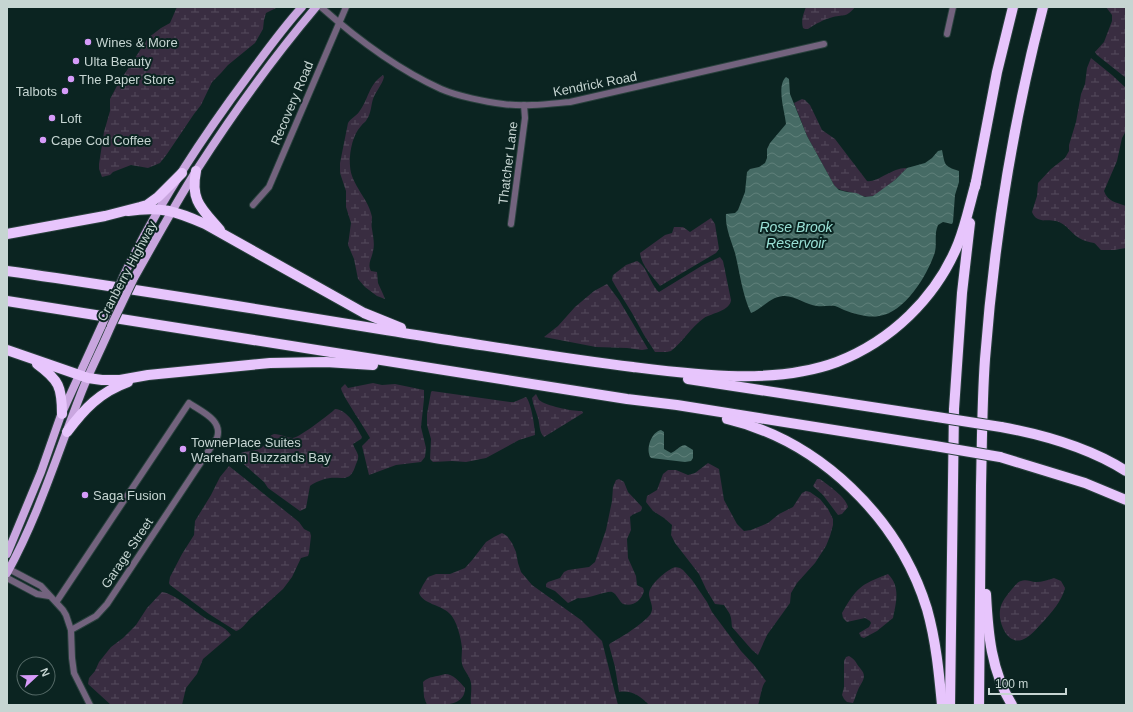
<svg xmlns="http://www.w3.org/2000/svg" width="1133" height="712" font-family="Helvetica,sans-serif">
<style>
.wetland{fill:url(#wetland-marsh)}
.water{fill:url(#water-waves)}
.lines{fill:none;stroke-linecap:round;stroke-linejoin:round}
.minor-casing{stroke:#29403d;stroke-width:8}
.major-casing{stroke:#29403d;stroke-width:10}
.highway-casing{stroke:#29403d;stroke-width:12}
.minor{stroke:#73637e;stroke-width:6}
.major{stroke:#c9a6df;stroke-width:8}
.highway{stroke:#e7c5fc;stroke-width:10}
.major-bridge-casing{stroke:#29403d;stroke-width:10;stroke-linecap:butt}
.highway-bridge-casing{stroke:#29403d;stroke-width:12;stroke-linecap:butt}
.major-bridge{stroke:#c9a6df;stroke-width:8}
.highway-bridge{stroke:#e7c5fc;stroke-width:10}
.poi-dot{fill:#d69bf9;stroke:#0b2421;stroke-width:1.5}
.labels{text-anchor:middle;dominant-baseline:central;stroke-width:4;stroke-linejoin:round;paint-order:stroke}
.poi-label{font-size:13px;fill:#c6d5d2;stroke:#0b2421;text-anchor:start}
.street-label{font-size:13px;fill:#c6d5d2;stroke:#0b2421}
.water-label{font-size:14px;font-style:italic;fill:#99e0d5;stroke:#0b2421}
</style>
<defs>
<pattern id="wetland-marsh" width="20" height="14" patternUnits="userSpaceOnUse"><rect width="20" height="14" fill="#392d41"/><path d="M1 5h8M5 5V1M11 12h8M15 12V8" fill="none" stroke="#544b5c"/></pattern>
<pattern id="water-waves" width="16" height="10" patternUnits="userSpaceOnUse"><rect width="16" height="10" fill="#466b65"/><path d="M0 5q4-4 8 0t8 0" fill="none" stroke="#5f7f7a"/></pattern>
</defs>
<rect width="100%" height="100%" fill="#0b2421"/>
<g class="wetland">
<path d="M177,7H278L266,13L264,20L263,29L255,43L228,65L221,73L212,82L201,105L194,114L167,154L160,163L148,168L131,165L113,172L110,175L102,177L99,169V164L104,132L110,111V99L118,84L148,38L161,28L170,23Z"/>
<path d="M806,7H855C846,18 845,14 833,17C825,19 815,24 808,29H805L803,28C801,20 803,15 806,7Z"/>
<path d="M1106,7H1126V78L1097,55L1095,52L1104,42L1112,21V15Z"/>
<path d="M1091,58L1112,75L1126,88V131L1122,138L1117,161L1104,191C1108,202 1116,202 1126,206V248L1114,250H1101C1099,248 1096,244 1094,243C1089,242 1084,241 1079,238C1072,234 1067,225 1059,222C1050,218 1037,225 1032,212L1037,196L1038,183L1051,169L1065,158L1069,151V145L1076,122L1081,94L1085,84L1087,68Z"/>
<path d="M383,75L384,77C382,85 376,91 373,99C371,105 371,114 367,119C366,122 363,123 361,126C352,136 349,154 350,166C351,185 369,199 372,217C372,221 371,225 372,229C373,236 375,244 373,251C372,258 367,264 371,271L377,272L378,283L383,294L385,299L377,296L365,287L358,279L354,259L348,245L351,223L346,207V191L340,173V163L348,123C351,118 356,116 359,112C369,99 368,85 383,75Z"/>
<path d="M802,99L805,100L810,105L822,130L835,139L867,181C877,183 893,167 907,168C899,176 880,197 868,197C862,197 858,194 853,193C846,191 841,191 835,187L807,136L794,103Z"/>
<path d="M711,218L715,224L719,249L716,253L660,286C653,277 641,265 640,253L665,235L672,233L674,227H683L690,232Z"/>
<path d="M720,257L723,261L731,300C730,311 712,313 704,318C691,327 683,342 671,351L667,352H655L644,335L632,313L616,287L612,280L613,275L626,265L637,261C647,266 650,284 659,292L703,265Z"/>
<path d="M607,284L619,300L648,349L642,350L627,348L596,347L544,337L558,326L575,307L594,291Z"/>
<path d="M373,383L382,385L395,384L424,390V399L421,427L426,448L425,457L421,462L396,465L369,475L362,446L370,438C365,428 341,394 341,388L345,384L348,388Z"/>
<path d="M432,391L510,402H514L526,397C531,402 535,427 535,435L519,440L486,458L466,462L452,461L433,462L430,459L431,439L427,425V414L431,392Z"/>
<path d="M536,394C537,396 538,398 539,400C546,406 572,411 581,411L583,412V413L544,437C539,432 540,425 538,418C536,411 533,405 532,398Z"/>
<path d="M335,409C348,410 356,426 362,437L361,439L353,444C354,448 357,451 358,455C359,459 356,463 355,467C350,482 342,477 330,478C323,479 315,482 310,486L306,508L300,511L268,488L264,482L238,459L239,454C246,450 254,452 261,448C267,444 267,436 274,434C281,434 287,438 293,438C300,437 330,414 335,409Z"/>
<path d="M708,463L719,469L724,500L737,524L744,531L751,530L768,523L779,514L793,507L802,493L806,491L810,492L820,499L828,509L833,519V525L830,536L826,546L815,563L797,583L791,593L790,603L767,635L758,655L752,650L732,627C731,614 731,616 724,605L715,604L706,589L699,574L675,543L671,535L672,525L664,518L653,511L646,502L647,496L657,490L663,474L668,470H676L688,475L695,473Z"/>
<path d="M229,466L299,522L304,529L310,532L311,536L309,553L308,556L301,558L292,577L283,589L252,617C247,621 242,630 236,631L209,614L170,585L169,583L170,577L182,554L194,535L195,521L211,495L220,477Z"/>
<path d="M619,479L624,482L628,492L642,507L641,511L632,515L630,517L631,530L627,539L628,558L636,576L637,585L643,588L644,591C641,601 633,607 623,604C619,601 617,594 612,592C608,590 586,600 578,598L568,603L555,591L546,587V584L548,582L560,578L564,572L568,570L589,567L595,562L606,530L612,501L613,487L616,480Z"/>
<path d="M817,479H820C828,485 846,497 848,507L842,514L838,515L823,495L813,486Z"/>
<path d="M502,533L507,536L512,543L516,552L518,563L521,572L532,585L581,620L602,641L618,705H471C470,698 472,691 471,683C470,676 464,671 462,664C461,659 462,653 462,648C461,638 457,620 449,613C441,605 423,604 419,593L423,585L428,577L436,574H450L465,568L473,559L486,542L494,537Z"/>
<path d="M675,567L680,568L683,570L692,580L707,602L712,612L741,651L754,665L766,681C761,686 761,697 758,705H649C640,696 632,690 619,692L615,667L609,645C611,642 613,642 616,640C624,636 648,620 651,613C654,607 650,602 649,595C648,585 667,570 675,567Z"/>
<path d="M888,574C901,587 896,603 893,618L877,631L864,638L861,637L859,633L869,627L871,623L870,621L865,618L847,622L843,618L842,613C857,587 860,585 888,574Z"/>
<path d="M1054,578L1061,581L1065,588C1062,601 1051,613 1042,623C1036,629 1032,635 1024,639C1008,647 998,623 1000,610C1001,602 1007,595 1012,589C1015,586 1017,582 1021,581C1026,579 1031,582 1036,582C1042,582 1048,580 1054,578Z"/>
<path d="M162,592C173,593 195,611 205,618C213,623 225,626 231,635L203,659L197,674L186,688L182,705H111L88,684L89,678L95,671L99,662L111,647L123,638L136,625L147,608Z"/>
<path d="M849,656C856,660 855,662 860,668C868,677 862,681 858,690C856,694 855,699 853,703L847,702L844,699L842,695L844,687V661L846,657Z"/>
<path d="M445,674C453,674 460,682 465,688C465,707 441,705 427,705L424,697L423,682C429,676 436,677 445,674Z"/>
</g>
<g class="water">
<path d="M786,77L789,79L790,94L807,136L834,185L839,190L847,192L856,193L865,197L873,196L895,180L907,168L925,163L932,158L938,151L942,150C945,164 943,166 959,171V182L955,195L953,222L952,224L943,222L938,225C934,234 937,243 935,252C928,274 905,313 879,316C868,318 855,314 844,310C841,309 839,307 835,306C829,305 823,307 817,306C806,305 795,295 783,296C770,297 762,309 751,313C742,294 740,273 735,253C731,240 725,227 726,214L735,213L738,210L745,192L747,172L750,169L759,167L765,163L767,158V149L770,143L786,124C785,112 776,86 786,77Z"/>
<path d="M661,430L664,432V449L671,453C677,451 678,446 685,445L693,450V458L691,461L685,462L651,458C645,450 651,432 661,430Z"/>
</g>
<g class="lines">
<g class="minor-casing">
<g id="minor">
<path d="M321,7C357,39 397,69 441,89C457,96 486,102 503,104C526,107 548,104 570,102L824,44"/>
<path d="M947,34L953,7"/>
<path d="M253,205L269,187L346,7"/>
<path d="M511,224L525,118L524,105"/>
<path d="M7,568L41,586L63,610L66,615L71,630L72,658L74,673L90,705"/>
<path d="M7,578L37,594L49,596"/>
<path d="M57,601L189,403C202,412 223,420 217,438L107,604L96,616L71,630"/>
</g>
</g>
<g class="major-casing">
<g id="major">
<path d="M123,277C157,206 201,139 248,76C265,53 282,29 302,7"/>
<path d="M134,278C155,241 175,204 198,168C234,112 273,58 316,7"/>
<path d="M7,554L41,472L61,415L102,325"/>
<path d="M7,573C38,517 57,455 80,396C89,372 101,350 111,326"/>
</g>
</g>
<g class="highway-casing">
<g id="highway">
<path d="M196,171C190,201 202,209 220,230"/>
<path d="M975,187L997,72L1013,7"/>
<path d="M128,211C160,206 176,211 205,224L364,313L401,328"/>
<path d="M7,234L105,216L140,207L147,205L158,197L182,173"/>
<path d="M7,271C150,291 292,315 435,338C501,348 567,359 633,367C698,375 775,385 837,362C891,341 936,298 958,244C966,224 970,203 976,182"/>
<path d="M7,301L627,399L677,405L935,446"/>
<path d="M7,350L88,378L102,380H120L148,375L270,363L326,362L373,365"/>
<path d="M37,364C59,380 62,387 62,414"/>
<path d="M688,379L937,417"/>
<path d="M727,419C820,441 899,518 927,609C936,641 939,673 942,705"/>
<path d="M1001,427C1045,435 1088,447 1126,471"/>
<path d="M67,432C84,409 100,392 128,382"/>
<path d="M1000,457L1085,483L1126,500"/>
<path d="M986,594C988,633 991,671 1012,705"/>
<path d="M950,705L954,409L962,293L970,223"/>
<path d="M979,705C980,632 980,559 981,486C982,443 982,401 985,359C994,240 1013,122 1043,7"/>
</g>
</g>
<use href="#minor" class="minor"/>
<use href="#major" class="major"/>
<use href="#highway" class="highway"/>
<g class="major-bridge-casing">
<g id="major-bridge">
<path d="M102,325L123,277"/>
<path d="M111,326L134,278"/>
</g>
</g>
<g class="highway-bridge-casing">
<g id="highway-bridge">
<path d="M937,417L1001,427"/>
<path d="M935,446L1000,457"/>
</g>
</g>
<use href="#major-bridge" class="major-bridge"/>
<use href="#highway-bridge" class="highway-bridge"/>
</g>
<g class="poi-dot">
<circle cx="88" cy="42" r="4"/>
<circle cx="76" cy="61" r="4"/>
<circle cx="71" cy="79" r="4"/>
<circle cx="65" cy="91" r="4"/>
<circle cx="52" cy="118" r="4"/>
<circle cx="43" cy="140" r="4"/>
<circle cx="183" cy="449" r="4"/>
<circle cx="85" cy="495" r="4"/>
</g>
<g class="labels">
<g class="poi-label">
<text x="96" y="42">Wines &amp; More</text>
<text x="84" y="61">Ulta Beauty</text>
<text x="79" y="79">The Paper Store</text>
<text x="57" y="91" text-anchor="end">Talbots</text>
<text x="60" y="118">Loft</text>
<text x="51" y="140">Cape Cod Coffee</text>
<text x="191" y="442">TownePlace Suites<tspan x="191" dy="15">Wareham Buzzards Bay</tspan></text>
<text x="93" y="495">Saga Fusion</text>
</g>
<g class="street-label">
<text transform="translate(595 84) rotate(-11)">Kendrick Road</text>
<text transform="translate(292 103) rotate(-67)">Recovery Road</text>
<text transform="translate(508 163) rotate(-83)">Thatcher Lane</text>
<text transform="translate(127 271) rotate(-62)">Cranberry Highway</text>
<text transform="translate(127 553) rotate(-56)">Garage Street</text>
</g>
<g class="water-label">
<text x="796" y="227">Rose Brook<tspan x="796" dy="16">Reservoir</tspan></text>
</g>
</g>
<rect width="1133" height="712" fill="none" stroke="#c6d5d2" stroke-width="16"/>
<g transform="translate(36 676) rotate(68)"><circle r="19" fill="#0b2421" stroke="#566b68"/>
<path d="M0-3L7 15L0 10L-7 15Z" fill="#d69bf9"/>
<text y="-6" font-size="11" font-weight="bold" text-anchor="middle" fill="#c6d5d2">N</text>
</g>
<path d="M989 688v6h77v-6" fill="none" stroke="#c6d5d2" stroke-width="2"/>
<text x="995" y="688" font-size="12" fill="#c6d5d2" stroke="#0b2421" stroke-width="3" paint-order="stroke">100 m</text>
</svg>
